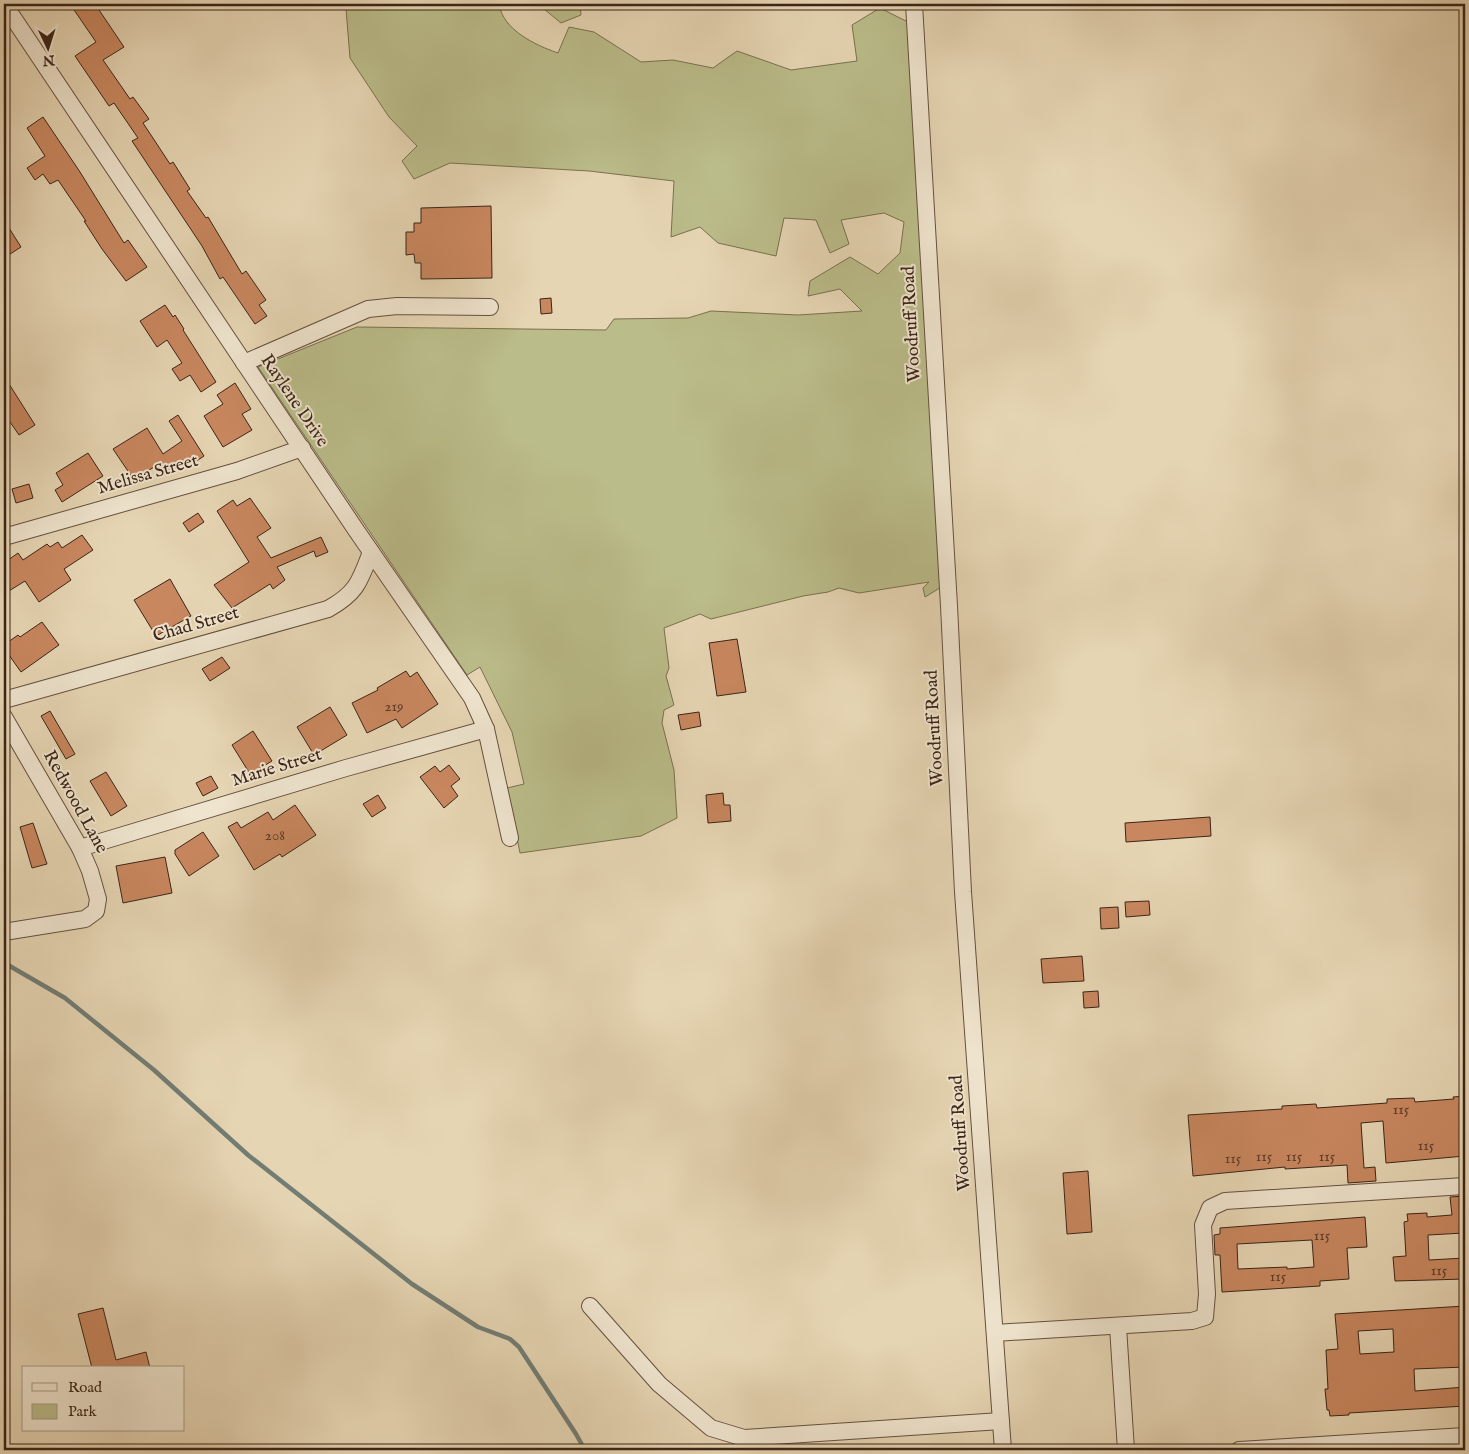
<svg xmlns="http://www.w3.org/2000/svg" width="1469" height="1454" font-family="'IM FELL English',serif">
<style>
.green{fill:#babc89;stroke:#7a7050}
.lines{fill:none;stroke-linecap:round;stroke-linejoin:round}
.stream{stroke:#727d74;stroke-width:4.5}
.building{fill:#c9875f;stroke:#3b2418;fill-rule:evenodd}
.minor-casing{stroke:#66503f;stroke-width:18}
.minor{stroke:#efe4ce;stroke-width:16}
.labels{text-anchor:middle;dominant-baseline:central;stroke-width:4;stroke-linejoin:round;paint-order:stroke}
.number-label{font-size:15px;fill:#5e3d2a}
.street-label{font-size:18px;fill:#3b2418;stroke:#efe4ce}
</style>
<rect width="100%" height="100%" fill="#e6d5b3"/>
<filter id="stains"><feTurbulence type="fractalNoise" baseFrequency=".004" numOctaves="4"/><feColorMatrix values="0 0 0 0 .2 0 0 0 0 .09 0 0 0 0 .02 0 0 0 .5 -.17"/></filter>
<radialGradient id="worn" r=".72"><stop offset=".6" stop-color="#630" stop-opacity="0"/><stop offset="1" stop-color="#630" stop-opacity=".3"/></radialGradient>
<g class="green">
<path d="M353,4H499C503,30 535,45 558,53L569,27L594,32L641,62L673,60L713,68L737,51L791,70L857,61L852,25L880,8L908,22L943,586L925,597L923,588L929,582L859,593L839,588L828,592L803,596L711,619L700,614L664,628L669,668L666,676L674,705L664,710L662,723L674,770L677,818L641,836L520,853L507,788L524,784L512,732L480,667L467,675L258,367L357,327L606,330L614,319L688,318L711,311L798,315L862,311L840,289L808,296L810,281L850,257L878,274L900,253L904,222L884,213L841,220L849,244L830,253L816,220L784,218L776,256L718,243L700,227L671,237L674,181L589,171L450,163L414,179L402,161L417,146L389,117L350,58L346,9Z"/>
<path d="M538,4H580L581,15L561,23Z"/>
</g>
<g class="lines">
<path class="stream" d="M4,966L8,965L65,998L154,1070L248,1155L412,1284L478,1327L510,1339L519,1347L576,1434L585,1450"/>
</g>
<g class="building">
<path d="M70,4H95L124,47L103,60L130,99L133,97L149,119L143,123L170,164L173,162L190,189L187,191L206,218L208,217L242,274L246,271L266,300L259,305L267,316L255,324L223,277L220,279L202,246L132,141L138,138L114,103L109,106L75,56L96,42Z"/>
<path d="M43,117L80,172L124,243L128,240L147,267L126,281L102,249L84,221H86L58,180L50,184L43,174L35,180L27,168L45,156L27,128Z"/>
<path d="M491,206L492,278L421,279V263H415L414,254L406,255V232H414V223H421V208Z"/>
<path d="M4,220L21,247L4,258Z"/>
<path d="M551,298L552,313L541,314L540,299Z"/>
<path d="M165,305L173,317L175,315L184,329L183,330L216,382L201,392L190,375L180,381L172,369L182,363L167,340L157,347L140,321Z"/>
<path d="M4,376L35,425L19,435L10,422L4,425Z"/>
<path d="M235,383L251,409L242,414L252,430L223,447L204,416L223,404L217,395Z"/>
<path d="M178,415L204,456L189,466L186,462L164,475L157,465L134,480L113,449L147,428L163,454L182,441L169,421Z"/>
<path d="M88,453L103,476L62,502L55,490L63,485L56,473Z"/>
<path d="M29,484L33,498L16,503L12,489Z"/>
<path d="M250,498L271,528L257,537L271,558L321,537L328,552L316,557L314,551L277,567L285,580L273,589L270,584L232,608L214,585L249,562L217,511L233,500L237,506Z"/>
<path d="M198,513L204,522L189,532L183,523Z"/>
<path d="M82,535L93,550L64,569L71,580L39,602L25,581L4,594V563L18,553L23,560L47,544L50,547L58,542L62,548Z"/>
<path d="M170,579L191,616L156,636L134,600Z"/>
<path d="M42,622L59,645L21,672L4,648V645L18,635L20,637Z"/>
<path d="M737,639L746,692L717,696L709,643Z"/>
<path d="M222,657L230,668L210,681L202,669Z"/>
<path d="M406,671L410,677L417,672L438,704L402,728L396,719L367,733L352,703L378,690L377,688Z"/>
<path d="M330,707L347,735L314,755L297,727Z"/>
<path d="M50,711L75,754L66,759L41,716Z"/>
<path d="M699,712L701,726L681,730L678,715Z"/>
<path d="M253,731L272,761L250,774L232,745Z"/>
<path d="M449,765L460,779L451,786L458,796L444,808L420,777L435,766L440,772Z"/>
<path d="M106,772L127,806L111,816L90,781Z"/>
<path d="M211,776L218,788L203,796L196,783Z"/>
<path d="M723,793L724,805H730L731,821L708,823L706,795Z"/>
<path d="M378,795L386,808L372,817L363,804Z"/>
<path d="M295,805L316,835L282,857L280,854L254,870L228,827L237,822L241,828L268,812L273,820Z"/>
<path d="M1210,817L1211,836L1126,842L1125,823Z"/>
<path d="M33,823L47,864L32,868L20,827Z"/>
<path d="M203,832L219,856L189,876L175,854V850Z"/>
<path d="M165,857L172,893L123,903L116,866Z"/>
<path d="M1149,901L1150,915L1126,917L1125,902Z"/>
<path d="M1118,907L1119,928L1101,929L1100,908Z"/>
<path d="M1082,956L1084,981L1043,983L1041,959Z"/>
<path d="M1098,991L1099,1007L1084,1008L1083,992Z"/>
<path d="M1465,1096V1156L1386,1163L1383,1121L1361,1123L1364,1168L1375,1167L1376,1181L1348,1183L1347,1165L1285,1169V1167L1193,1176L1188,1115L1282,1109V1106L1316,1104L1317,1108L1387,1103V1099L1414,1098L1415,1102L1454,1099L1453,1097Z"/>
<path d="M1088,1171L1092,1232L1067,1234L1063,1173Z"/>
<path d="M1465,1196V1208H1462L1464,1233L1428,1235L1429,1260L1465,1258V1279L1395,1281L1393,1257L1406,1256L1404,1222L1408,1221L1407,1214L1427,1213V1217L1452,1215L1450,1197Z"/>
<path d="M1365,1217L1367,1247L1347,1248L1349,1279L1320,1281V1286L1222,1292L1220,1255H1215L1214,1235L1220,1234V1228ZM1312,1240L1314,1267L1287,1269V1267L1238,1269L1237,1244Z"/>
<path d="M1465,1306V1367L1414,1369L1415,1391L1465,1387V1406L1349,1413V1415L1330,1416L1329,1410H1327L1325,1389H1328L1326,1350L1338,1349L1335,1314ZM1393,1329L1394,1352L1360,1354L1358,1331Z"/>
<path d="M103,1308L116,1360L146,1352L150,1368H92L78,1314Z"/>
</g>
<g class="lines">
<g class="minor-casing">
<g id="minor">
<path d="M4,4L356,530L472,698L486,729L510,838"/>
<path d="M914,4L949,606L963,892L1003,1450"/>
<path d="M244,363L368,309L397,306L490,307"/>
<path d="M4,537L237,471L302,448"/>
<path d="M4,700L328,609C357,593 360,581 371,552"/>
<path d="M4,717L80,848L90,871L98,899L96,911L85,919L4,932"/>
<path d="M80,848L346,768L486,729"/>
<path d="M590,1306L659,1384L711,1428L744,1438L1001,1421"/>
<path d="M1118,1327L1126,1450"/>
<path d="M995,1333L1192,1321L1205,1317L1207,1294L1203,1225L1210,1208L1225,1201L1465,1186"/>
<path d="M1239,1450L1465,1436"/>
</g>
</g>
<use href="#minor" class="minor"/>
</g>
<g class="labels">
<g class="number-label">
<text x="394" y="706">219</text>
<text x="275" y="835">208</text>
<text x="1401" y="1109">115</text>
<text x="1426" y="1145">115</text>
<text x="1264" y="1156">115</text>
<text x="1294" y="1156">115</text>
<text x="1327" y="1156">115</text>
<text x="1233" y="1158">115</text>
<text x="1322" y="1235">115</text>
<text x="1439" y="1270">115</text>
<text x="1278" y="1276">115</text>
</g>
<g class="street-label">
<text transform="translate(912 324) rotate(-93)">Woodruff Road</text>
<text transform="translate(294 401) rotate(56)">Raylene Drive</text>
<text transform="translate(148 475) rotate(-16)">Melissa Street</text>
<text transform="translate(196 625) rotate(-16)">Chad Street</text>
<text transform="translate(935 728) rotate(-93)">Woodruff Road</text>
<text transform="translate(277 768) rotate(-17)">Marie Street</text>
<text transform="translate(75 802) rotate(61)">Redwood Lane</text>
<text transform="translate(961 1133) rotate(-94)">Woodruff Road</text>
</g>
</g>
<rect width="1469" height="1454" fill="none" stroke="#e6d5b3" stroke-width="20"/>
<rect x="5" y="5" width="1459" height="1444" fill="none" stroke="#3b2418" stroke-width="2.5"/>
<rect x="10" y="10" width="1449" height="1434" fill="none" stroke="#3b2418"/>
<rect x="22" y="1366" width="162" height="65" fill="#efe4ce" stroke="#a79785"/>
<rect x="32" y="1383" width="25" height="8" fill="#efe4ce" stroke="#a79785"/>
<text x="68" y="1392" font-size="15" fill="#3b2418">Road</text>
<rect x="32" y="1404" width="25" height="15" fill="#babc89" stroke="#a79785"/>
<text x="68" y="1416" font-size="15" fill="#3b2418">Park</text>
<g transform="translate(48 48) rotate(176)" stroke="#efe4ce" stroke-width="4" paint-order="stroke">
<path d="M0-4L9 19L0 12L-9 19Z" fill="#3b2418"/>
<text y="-8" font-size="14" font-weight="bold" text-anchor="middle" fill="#3b2418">N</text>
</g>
<rect width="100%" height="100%" filter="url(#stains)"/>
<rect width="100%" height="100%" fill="url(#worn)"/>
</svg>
